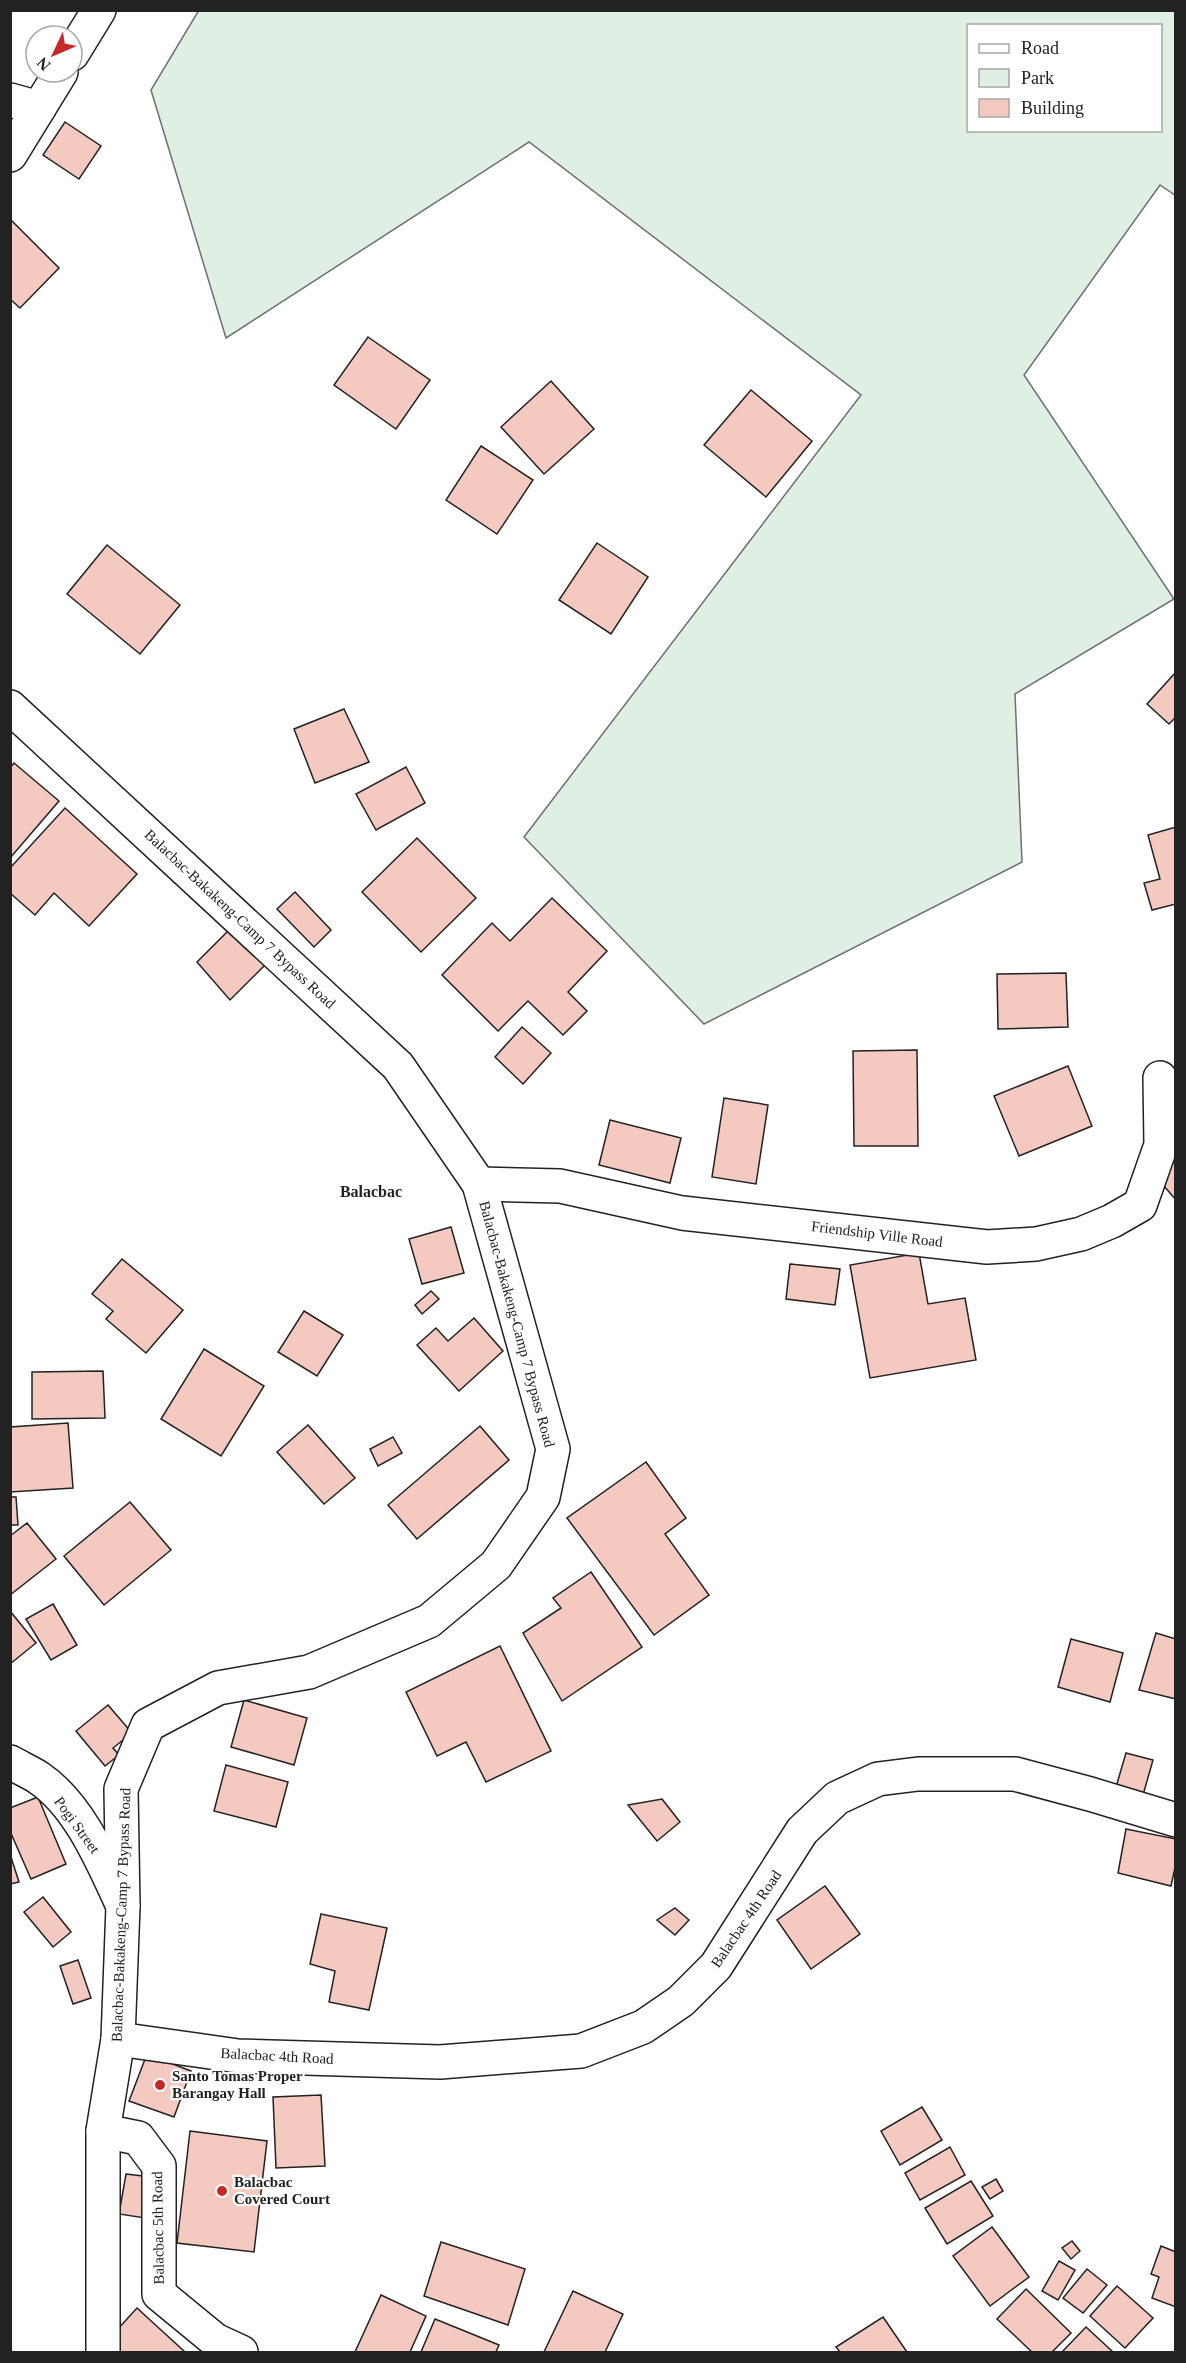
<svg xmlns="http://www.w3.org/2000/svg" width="1186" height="2363" font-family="Georgia,serif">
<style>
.green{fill:#e0efe3;stroke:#6f6f6f;stroke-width:1.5;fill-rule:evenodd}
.building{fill:#f3c9c0;stroke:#222;stroke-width:1.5}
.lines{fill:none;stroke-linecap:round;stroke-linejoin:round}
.minor-casing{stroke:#222;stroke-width:36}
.secondary-casing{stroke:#222;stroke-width:36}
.minor{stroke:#fff;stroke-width:33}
.secondary{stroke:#fff;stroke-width:33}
.poi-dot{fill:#c62828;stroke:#fff;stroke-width:2}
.labels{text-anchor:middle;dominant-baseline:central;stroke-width:4.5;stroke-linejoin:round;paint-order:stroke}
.street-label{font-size:15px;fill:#222;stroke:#fff}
.poi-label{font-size:15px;font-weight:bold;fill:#222;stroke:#fff;text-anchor:start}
.neighbourhood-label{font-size:16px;font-weight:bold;fill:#222;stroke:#fff}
</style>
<rect width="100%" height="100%" fill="#fff"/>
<path class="green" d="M199,10L1175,11V195L1160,185L1024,375L1174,599L1015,694L1022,862L704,1024L524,837L861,395L529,142L226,338L151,90ZM968,26H1160V130H968Z"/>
<g class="building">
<path d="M65,122L101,146L79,179L43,155Z"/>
<path d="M11,220L59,268L20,308L10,299Z"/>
<path d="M368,337L430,380L396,429L334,385Z"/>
<path d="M551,381L594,429L544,474L501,427Z"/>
<path d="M751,390L812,441L766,497L704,445Z"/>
<path d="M481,446L533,480L497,534L446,500Z"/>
<path d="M597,543L648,577L611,634L559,600Z"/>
<path d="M107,545L180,605L140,654L67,594Z"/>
<path d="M1176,672V717L1169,724L1147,704Z"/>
<path d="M344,709L369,762L315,783L294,729Z"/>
<path d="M14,763L59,801L10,858V768Z"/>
<path d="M406,767L425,803L376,830L356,794Z"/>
<path d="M65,808L137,874L89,926L54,893L35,915L10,893V868Z"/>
<path d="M1176,827V904L1152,910L1144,883L1160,879L1148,835Z"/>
<path d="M417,838L476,898L421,952L362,892Z"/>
<path d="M295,892L331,930L314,947L277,909Z"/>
<path d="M552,898L607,951L568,992L587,1011L563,1035L528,1001L498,1031L442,975L492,923L510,941Z"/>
<path d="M232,927L267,963L230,1000L197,962Z"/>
<path d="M1066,973L1068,1027L998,1029L997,974Z"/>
<path d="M522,1027L551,1053L523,1084L495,1057Z"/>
<path d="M917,1050L918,1146H854L853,1051Z"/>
<path d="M1068,1066L1092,1126L1019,1156L994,1096Z"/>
<path d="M724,1098L768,1105L756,1184L712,1177Z"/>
<path d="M610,1120L681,1138L670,1183L599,1165Z"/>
<path d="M1176,1160V1200L1157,1178Z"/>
<path d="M451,1227L464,1273L422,1284L409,1239Z"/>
<path d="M919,1253L928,1304L965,1298L976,1360L870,1378L850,1265Z"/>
<path d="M122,1259L183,1310L146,1353L106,1319L113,1311L92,1294Z"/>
<path d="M790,1264L840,1269L835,1305L786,1299Z"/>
<path d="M431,1291L439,1299L422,1314L415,1305Z"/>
<path d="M304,1311L343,1335L317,1376L278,1352Z"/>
<path d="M474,1318L503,1351L459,1391L417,1345L436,1328L448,1341Z"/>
<path d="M204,1349L264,1386L221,1456L161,1419Z"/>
<path d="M103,1371L105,1418L32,1419V1372Z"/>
<path d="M68,1423L73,1488L10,1492V1427Z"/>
<path d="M308,1425L355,1478L324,1504L277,1452Z"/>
<path d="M480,1426L509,1460L417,1539L388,1505Z"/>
<path d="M393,1437L402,1453L378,1466L370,1449Z"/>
<path d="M646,1462L686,1518L665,1534L709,1595L654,1635L567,1518Z"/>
<path d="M10,1497H16L18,1525H10Z"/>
<path d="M130,1502L171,1550L104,1605L64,1556Z"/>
<path d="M27,1523L56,1559L10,1595V1536Z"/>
<path d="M591,1572L642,1647L562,1701L523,1633L561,1608L553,1598Z"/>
<path d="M53,1604L77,1645L51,1660L26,1619Z"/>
<path d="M10,1611L36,1643L10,1664Z"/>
<path d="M1156,1633L1176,1639V1699L1139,1690Z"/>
<path d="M1071,1639L1123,1653L1110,1702L1058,1687Z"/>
<path d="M500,1646L551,1751L486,1782L466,1742L437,1756L406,1692Z"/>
<path d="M244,1700L307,1718L294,1765L231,1747Z"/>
<path d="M108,1705L132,1733L113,1748L119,1755L105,1766L76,1731Z"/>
<path d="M1126,1753L1153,1760L1143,1795L1116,1787Z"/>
<path d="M226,1765L288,1782L276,1827L214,1811Z"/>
<path d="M38,1797L66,1864L31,1879L10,1831V1808Z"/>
<path d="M662,1799L680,1822L657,1841L628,1805Z"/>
<path d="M1126,1829L1176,1839V1863L1171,1886L1118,1873Z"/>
<path d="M10,1854L19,1882L10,1884Z"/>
<path d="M825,1886L860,1934L811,1969L777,1920Z"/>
<path d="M43,1897L71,1932L53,1947L24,1912Z"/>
<path d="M675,1908L689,1920L675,1935L657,1920Z"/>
<path d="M321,1914L387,1928L369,2010L329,2002L335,1971L310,1964Z"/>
<path d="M78,1960L91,1998L73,2004L60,1966Z"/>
<path d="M147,2054L191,2071L174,2117L129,2101Z"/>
<path d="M321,2095L325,2166L276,2168L273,2097Z"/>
<path d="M922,2107L942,2140L900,2165L881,2131Z"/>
<path d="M190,2131L267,2141L254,2252L177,2243Z"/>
<path d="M950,2147L965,2175L920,2200L905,2173Z"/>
<path d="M126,2174L151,2177L145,2218L119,2214Z"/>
<path d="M996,2179L1003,2191L990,2199L982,2187Z"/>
<path d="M971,2181L993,2216L947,2244L925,2208Z"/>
<path d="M992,2227L1029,2277L990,2306L953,2256Z"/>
<path d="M1072,2241L1080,2251L1071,2259L1062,2248Z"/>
<path d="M441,2242L525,2269L508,2325L424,2296Z"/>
<path d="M1161,2246L1176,2252V2307L1152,2298L1159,2277L1151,2274Z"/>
<path d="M1059,2261L1075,2270L1058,2300L1042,2291Z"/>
<path d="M1087,2269L1107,2285L1083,2313L1063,2298Z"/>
<path d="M1117,2286L1153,2318L1125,2348L1090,2316Z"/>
<path d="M1026,2289L1071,2333L1052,2352H1032L997,2319Z"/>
<path d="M573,2291L623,2314L605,2352H544Z"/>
<path d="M381,2295L426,2316L410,2352H355Z"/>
<path d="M137,2308L185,2352H116L105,2343Z"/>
<path d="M883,2317L907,2352H840L836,2347Z"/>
<path d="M435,2319L499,2345L496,2352H421Z"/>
<path d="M1086,2327L1113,2352H1062Z"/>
</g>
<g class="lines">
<g class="minor-casing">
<g id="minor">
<path d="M10,100L39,108"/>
<path d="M479,1184L560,1186L682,1213L987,1247L1036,1244L1081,1234L1112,1221L1140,1205L1161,1145L1160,1078"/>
<path d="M10,1762C20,1768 30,1772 39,1778C80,1806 103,1863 123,1906"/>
<path d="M118,2039L238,2056L440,2062L581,2051L643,2027L681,2001L716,1966L802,1831L837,1798L878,1779L918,1774H1015L1090,1794L1176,1820"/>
<path d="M103,2131L138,2138L159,2166V2294L215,2340L241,2352"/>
</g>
</g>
<g class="secondary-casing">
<g id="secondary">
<path d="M72,54L99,10"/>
<path d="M10,155L61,72"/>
<path d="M10,707L398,1066L479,1184L553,1449L543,1497L496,1565L429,1621L309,1672L218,1688L148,1725L121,1789L123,1906L118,2039L103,2131V2352"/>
</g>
</g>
<use href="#minor" class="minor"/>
<use href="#secondary" class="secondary"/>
</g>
<g class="poi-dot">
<circle cx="160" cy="2085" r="6"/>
<circle cx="222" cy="2191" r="6"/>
</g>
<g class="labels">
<g class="street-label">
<text transform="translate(240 919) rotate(43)">Balacbac-Bakakeng-Camp 7 Bypass Road</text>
<text transform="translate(877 1234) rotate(7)">Friendship Ville Road</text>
<text transform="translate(517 1324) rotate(75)">Balacbac-Bakakeng-Camp 7 Bypass Road</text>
<text transform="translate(77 1825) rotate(54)">Pogi Street</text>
<text transform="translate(121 1915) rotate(-88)">Balacbac-Bakakeng-Camp 7 Bypass Road</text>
<text transform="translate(746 1919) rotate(-56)">Balacbac 4th Road</text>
<text transform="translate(277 2056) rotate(3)">Balacbac 4th Road</text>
<text transform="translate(158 2228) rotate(-91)">Balacbac 5th Road</text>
</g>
<g class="poi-label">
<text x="172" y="2076">Santo Tomas Proper<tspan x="172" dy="17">Barangay Hall</tspan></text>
<text x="234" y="2182">Balacbac<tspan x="234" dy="17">Covered Court</tspan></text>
</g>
<g class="neighbourhood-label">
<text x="371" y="1191">Balacbac</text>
</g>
</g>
<rect width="1186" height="2363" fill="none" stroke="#222222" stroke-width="24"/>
<rect x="967" y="24" width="195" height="108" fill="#ffffff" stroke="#a7a7a7" stroke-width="1.5"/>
<rect x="979" y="44" width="30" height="9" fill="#ffffff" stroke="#a7a7a7" stroke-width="1.5"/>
<text x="1021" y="54" font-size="18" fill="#222222">Road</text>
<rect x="979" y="69" width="30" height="18" fill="#e0efe3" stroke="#a7a7a7" stroke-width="1.5"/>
<text x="1021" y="84" font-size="18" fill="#222222">Park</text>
<rect x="979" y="99" width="30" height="18" fill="#f3c9c0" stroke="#a7a7a7" stroke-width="1.5"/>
<text x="1021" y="114" font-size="18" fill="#222222">Building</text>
<g transform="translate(54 54) rotate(226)"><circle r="28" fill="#ffffff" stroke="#a7a7a7" stroke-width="1.5"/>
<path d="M0-4.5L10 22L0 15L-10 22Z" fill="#c62828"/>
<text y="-9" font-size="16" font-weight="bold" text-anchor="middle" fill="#222222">N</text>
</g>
</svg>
